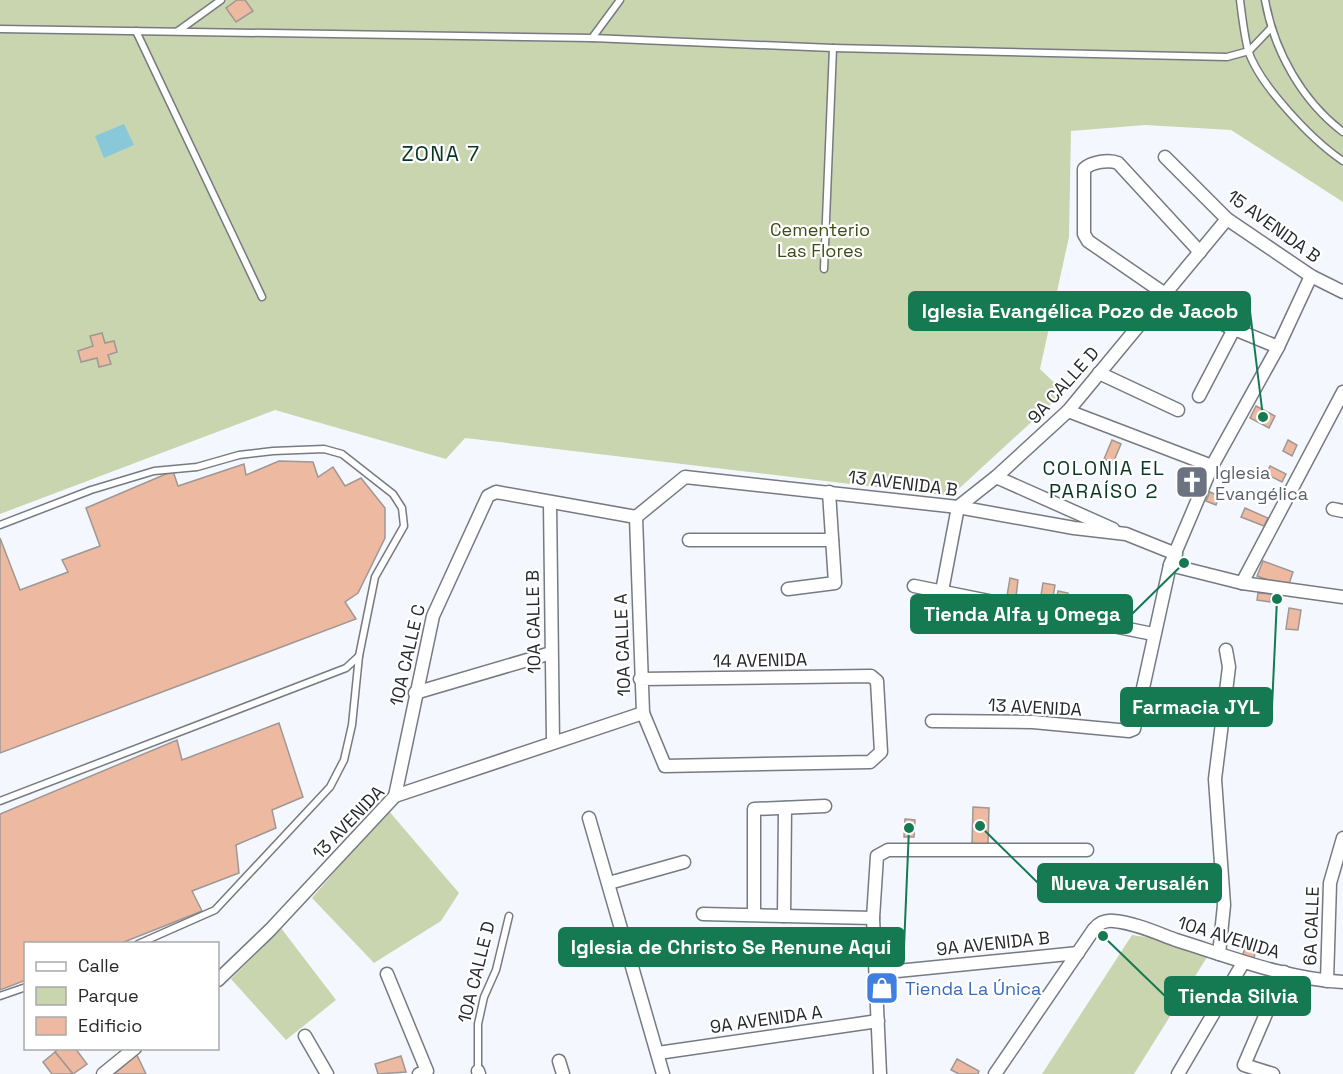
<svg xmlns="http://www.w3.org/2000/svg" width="1343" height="1074" font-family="'Space Grotesk',sans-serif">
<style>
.green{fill:#c9d5af}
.water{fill:#88c8d9}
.building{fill:#edb9a1;stroke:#9f9793;stroke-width:1.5}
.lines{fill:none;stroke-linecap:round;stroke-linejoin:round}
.service-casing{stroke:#767a81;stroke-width:9}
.minor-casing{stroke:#767a81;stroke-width:15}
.service{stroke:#fff;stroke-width:6}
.minor{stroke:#fff;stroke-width:12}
.labels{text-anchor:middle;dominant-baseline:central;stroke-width:4.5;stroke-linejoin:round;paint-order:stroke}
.street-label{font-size:18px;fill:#27292c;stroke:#fff}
.park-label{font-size:18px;fill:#3d4b14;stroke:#fff}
.worship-label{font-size:18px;fill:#5b616d;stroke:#fff;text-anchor:start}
.shop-label{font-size:18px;fill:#366cbe;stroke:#fff;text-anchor:start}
.neighbourhood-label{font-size:20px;letter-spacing:1.5px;fill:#083623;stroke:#fff}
.quarter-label{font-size:21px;letter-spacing:1.5px;fill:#083623;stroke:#fff}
.leader{fill:none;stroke:#157952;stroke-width:2}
.callout-dot{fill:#157952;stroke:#fff;stroke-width:2}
.callout{fill:#157952;stroke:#157952;stroke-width:2}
.callout-label{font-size:20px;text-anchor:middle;font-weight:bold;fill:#fff}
</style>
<rect width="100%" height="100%" fill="#f4f8fe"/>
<g class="green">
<path d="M0,0H1343V202L1231,130L1145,125L1071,131L1069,237L1040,369L1064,392L951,496L465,438L446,459L275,410L0,514Z"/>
<path d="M388,810L459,893L441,921L374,963L312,898Z"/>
<path d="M281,928L336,1000L286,1040L231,979Z"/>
<path d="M1132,935L1166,940L1209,954L1134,1074H1042Z"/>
</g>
<path class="water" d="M124,124L134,145L104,158L95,136Z"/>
<g class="building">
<path d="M237,0H245L253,11L236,22L226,8Z"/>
<path d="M102,333L105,343L114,341L117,352L108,355L111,364L99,367L97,358L81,362L78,351L93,346L90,336Z"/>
<path d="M1256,406L1275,416L1269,428L1250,418Z"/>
<path d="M1112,440L1121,444L1113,463L1104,459Z"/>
<path d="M1288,440L1297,445L1292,456L1283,451Z"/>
<path d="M279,461L313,462L318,477L333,467L345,486L361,478L385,508V538L358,593L345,602L356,619L0,753V538L20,590L68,572L62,560L100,546L86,508L173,471L178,486L244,464L246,475Z"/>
<path d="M1270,466L1286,474L1282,482L1266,474Z"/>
<path d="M1187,476L1199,481L1197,488L1184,483Z"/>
<path d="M1210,492L1219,496L1216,505L1206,501Z"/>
<path d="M1245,508L1268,518L1264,526L1241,517Z"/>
<path d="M1263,561L1293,572L1288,587L1257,576Z"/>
<path d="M1010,578L1018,580L1016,597L1007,596Z"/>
<path d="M1043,583L1055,585L1051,609L1039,607Z"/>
<path d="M1058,591L1068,593L1065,610L1055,608Z"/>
<path d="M1258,593L1271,594L1270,602L1257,600Z"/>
<path d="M1289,608L1301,610L1298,630L1286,629Z"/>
<path d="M279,723L303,797L272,810L276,828L236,845L239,873L192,891L202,911L119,944H26V980L0,990V814L177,740L182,760Z"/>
<path d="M973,807L989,808L988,845L972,844Z"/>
<path d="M905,819L915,820L914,837H904Z"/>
<path d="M1245,947L1256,950L1253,961L1242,958Z"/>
<path d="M59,1048H75L87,1064L73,1074L55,1052Z"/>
<path d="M135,1051L146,1074H108Z"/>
<path d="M55,1052L73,1074H52L43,1062Z"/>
<path d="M401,1056L406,1072L378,1074L375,1064Z"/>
<path d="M957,1059L979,1071L978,1074H959L951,1070Z"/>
</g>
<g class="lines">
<g class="service-casing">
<g id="service">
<path d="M1240,0C1242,16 1244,34 1248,50C1259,85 1313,141 1343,161"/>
<path d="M1265,0C1274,51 1302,101 1343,132"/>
<path d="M0,29L592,38L833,48L1227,57L1249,51L1271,28"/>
<path d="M136,31L262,297"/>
<path d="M178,31L221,0"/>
<path d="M592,38L620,0"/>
<path d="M824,269L833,48"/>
<path d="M0,525L91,490L154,471L197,467L239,455L273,451L324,449L342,454L393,494L402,508L404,526L375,577L359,656L352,725L344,760L330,787L215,910L138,944"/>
<path d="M0,801L346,668L359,656"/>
<path d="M0,996L26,987"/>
<path d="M478,1071V1024L484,997L496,970L509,916"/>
</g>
</g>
<g class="minor-casing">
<g id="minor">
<path d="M1165,157L1227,219L1311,276L1343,292"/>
<path d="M1200,252L1118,163C1109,159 1091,162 1084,169V234L1088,241L1165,294L1227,326L1278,347"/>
<path d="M1099,373L1178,410"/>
<path d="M1199,396L1234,329"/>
<path d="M1068,411L1212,466"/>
<path d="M996,477L1113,529"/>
<path d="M550,503L553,741"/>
<path d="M1333,509L1343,511"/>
<path d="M636,517L643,713L665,766L870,762L881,752L877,681L871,676L640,679"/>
<path d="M636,517L685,477L958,507L1074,528L1126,534L1176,554"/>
<path d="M689,540H832"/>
<path d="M1170,565L1242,583L1343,597"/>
<path d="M1242,583L1343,392"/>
<path d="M914,586L1153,634"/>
<path d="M788,589L835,583L829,492"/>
<path d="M942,591L958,507L996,477L1068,411L1227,219"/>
<path d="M415,693L551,653"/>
<path d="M932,721L1033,722L1129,731L1134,729L1170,565L1212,466L1278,347L1311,276"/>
<path d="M395,796L433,616L488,496L496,492L636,517"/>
<path d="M589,818L663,1074"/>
<path d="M609,883L684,862"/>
<path d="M754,913V809L825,806"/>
<path d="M703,914L873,918"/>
<path d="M784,916L785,808"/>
<path d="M1219,954L1224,905L1215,779L1229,667L1226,650"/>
<path d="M877,973L1078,953"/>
<path d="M387,974L427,1071L419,1074"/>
<path d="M218,980L270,930L395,796L643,713"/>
<path d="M1327,981L1330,883L1343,838"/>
<path d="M305,1036L327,1074"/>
<path d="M658,1053L878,1021"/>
<path d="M559,1061L563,1074"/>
<path d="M478,1071L479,1074"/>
<path d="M103,1074L135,1048"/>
<path d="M880,1074L873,918L877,856L888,850H1087"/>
<path d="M995,1074L1094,929C1099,923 1106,920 1114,921C1135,923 1157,933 1176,940C1231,957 1286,979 1343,982"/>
<path d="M1178,1074L1243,963"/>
<path d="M1273,1074L1244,1065L1284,972"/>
</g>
</g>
<use href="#service" class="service"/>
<use href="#minor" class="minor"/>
</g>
<defs>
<g id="church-square" transform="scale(1.725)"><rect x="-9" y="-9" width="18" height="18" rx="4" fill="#6b7280" stroke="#fff"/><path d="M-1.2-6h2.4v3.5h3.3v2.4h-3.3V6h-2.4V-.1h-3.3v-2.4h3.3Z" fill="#fff"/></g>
<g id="shop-square" transform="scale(1.725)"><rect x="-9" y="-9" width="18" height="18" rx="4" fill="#3f7fe0" stroke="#fff"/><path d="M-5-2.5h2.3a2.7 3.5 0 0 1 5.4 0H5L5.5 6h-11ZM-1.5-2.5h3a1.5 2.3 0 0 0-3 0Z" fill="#fff"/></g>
</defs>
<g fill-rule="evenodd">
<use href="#church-square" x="1192" y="482"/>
<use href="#shop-square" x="882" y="988"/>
</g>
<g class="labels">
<g class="street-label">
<text transform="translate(1274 226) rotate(36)">15 AVENIDA B</text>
<text transform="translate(1063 385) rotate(-48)">9A CALLE D</text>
<text transform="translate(903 483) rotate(7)">13 AVENIDA B</text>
<text transform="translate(533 622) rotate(-91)">10A CALLE B</text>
<text transform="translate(622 645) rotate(-92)">10A CALLE A</text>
<text transform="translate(407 655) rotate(-77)">10A CALLE C</text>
<text transform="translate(760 660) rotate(-1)">14 AVENIDA</text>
<text transform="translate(1035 707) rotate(3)">13 AVENIDA</text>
<text transform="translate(348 822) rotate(-46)">13 AVENIDA</text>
<text transform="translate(1311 926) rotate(-88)">6A CALLE</text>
<text transform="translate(1229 937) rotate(17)">10A AVENIDA</text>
<text transform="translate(993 943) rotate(-6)">9A AVENIDA B</text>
<text transform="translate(476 972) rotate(-76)">10A CALLE D</text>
<text transform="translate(766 1019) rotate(-8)">9A AVENIDA A</text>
</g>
<g class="park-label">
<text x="820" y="229">Cementerio<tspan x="820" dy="21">Las Flores</tspan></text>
</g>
<g class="worship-label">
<text x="1215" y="472">Iglesia<tspan x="1215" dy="21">Evangélica</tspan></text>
</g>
<g class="shop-label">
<text x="905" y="988">Tienda La Única</text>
</g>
<g class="neighbourhood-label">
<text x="1104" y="468">COLONIA EL<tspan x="1104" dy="23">PARAÍSO 2</tspan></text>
</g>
<g class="quarter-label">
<text x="441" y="153">ZONA 7</text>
</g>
</g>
<path class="leader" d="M1263 417L1250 311M1184 563L1132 614M1277 599L1272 707M980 826L1038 883M909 828L904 947M1103 936L1165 996"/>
<g class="callout-dot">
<circle cx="1263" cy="417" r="6"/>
<circle cx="1184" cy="563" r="6"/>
<circle cx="1277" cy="599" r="6"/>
<circle cx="980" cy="826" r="6"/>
<circle cx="909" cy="828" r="6"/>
<circle cx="1103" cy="936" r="6"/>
</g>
<g class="callout">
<rect x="909" y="292" width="341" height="38" rx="6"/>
<rect x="911" y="595" width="221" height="38" rx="6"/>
<rect x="1121" y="688" width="151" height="38" rx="6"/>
<rect x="1038" y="864" width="183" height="38" rx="6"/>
<rect x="559" y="928" width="345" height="38" rx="6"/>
<rect x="1165" y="977" width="145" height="38" rx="6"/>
</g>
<g class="callout-label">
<text x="1080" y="318">Iglesia Evangélica Pozo de Jacob</text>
<text x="1022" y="621">Tienda Alfa y Omega</text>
<text x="1196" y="714">Farmacia JYL</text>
<text x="1130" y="890">Nueva Jerusalén</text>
<text x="731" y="954">Iglesia de Christo Se Renune Aqui</text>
<text x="1238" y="1003">Tienda Silvia</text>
</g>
<rect x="24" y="942" width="195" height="108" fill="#ffffff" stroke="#a9a9ab" stroke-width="1.5"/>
<rect x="36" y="962" width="30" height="9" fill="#ffffff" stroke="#a9a9ab" stroke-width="1.5"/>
<text x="78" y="972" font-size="18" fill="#27292c">Calle</text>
<rect x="36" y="987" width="30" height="18" fill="#c9d5af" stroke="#a9a9ab" stroke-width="1.5"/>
<text x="78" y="1002" font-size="18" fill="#27292c">Parque</text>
<rect x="36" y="1017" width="30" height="18" fill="#edb9a1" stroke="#a9a9ab" stroke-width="1.5"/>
<text x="78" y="1032" font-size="18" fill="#27292c">Edificio</text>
</svg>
